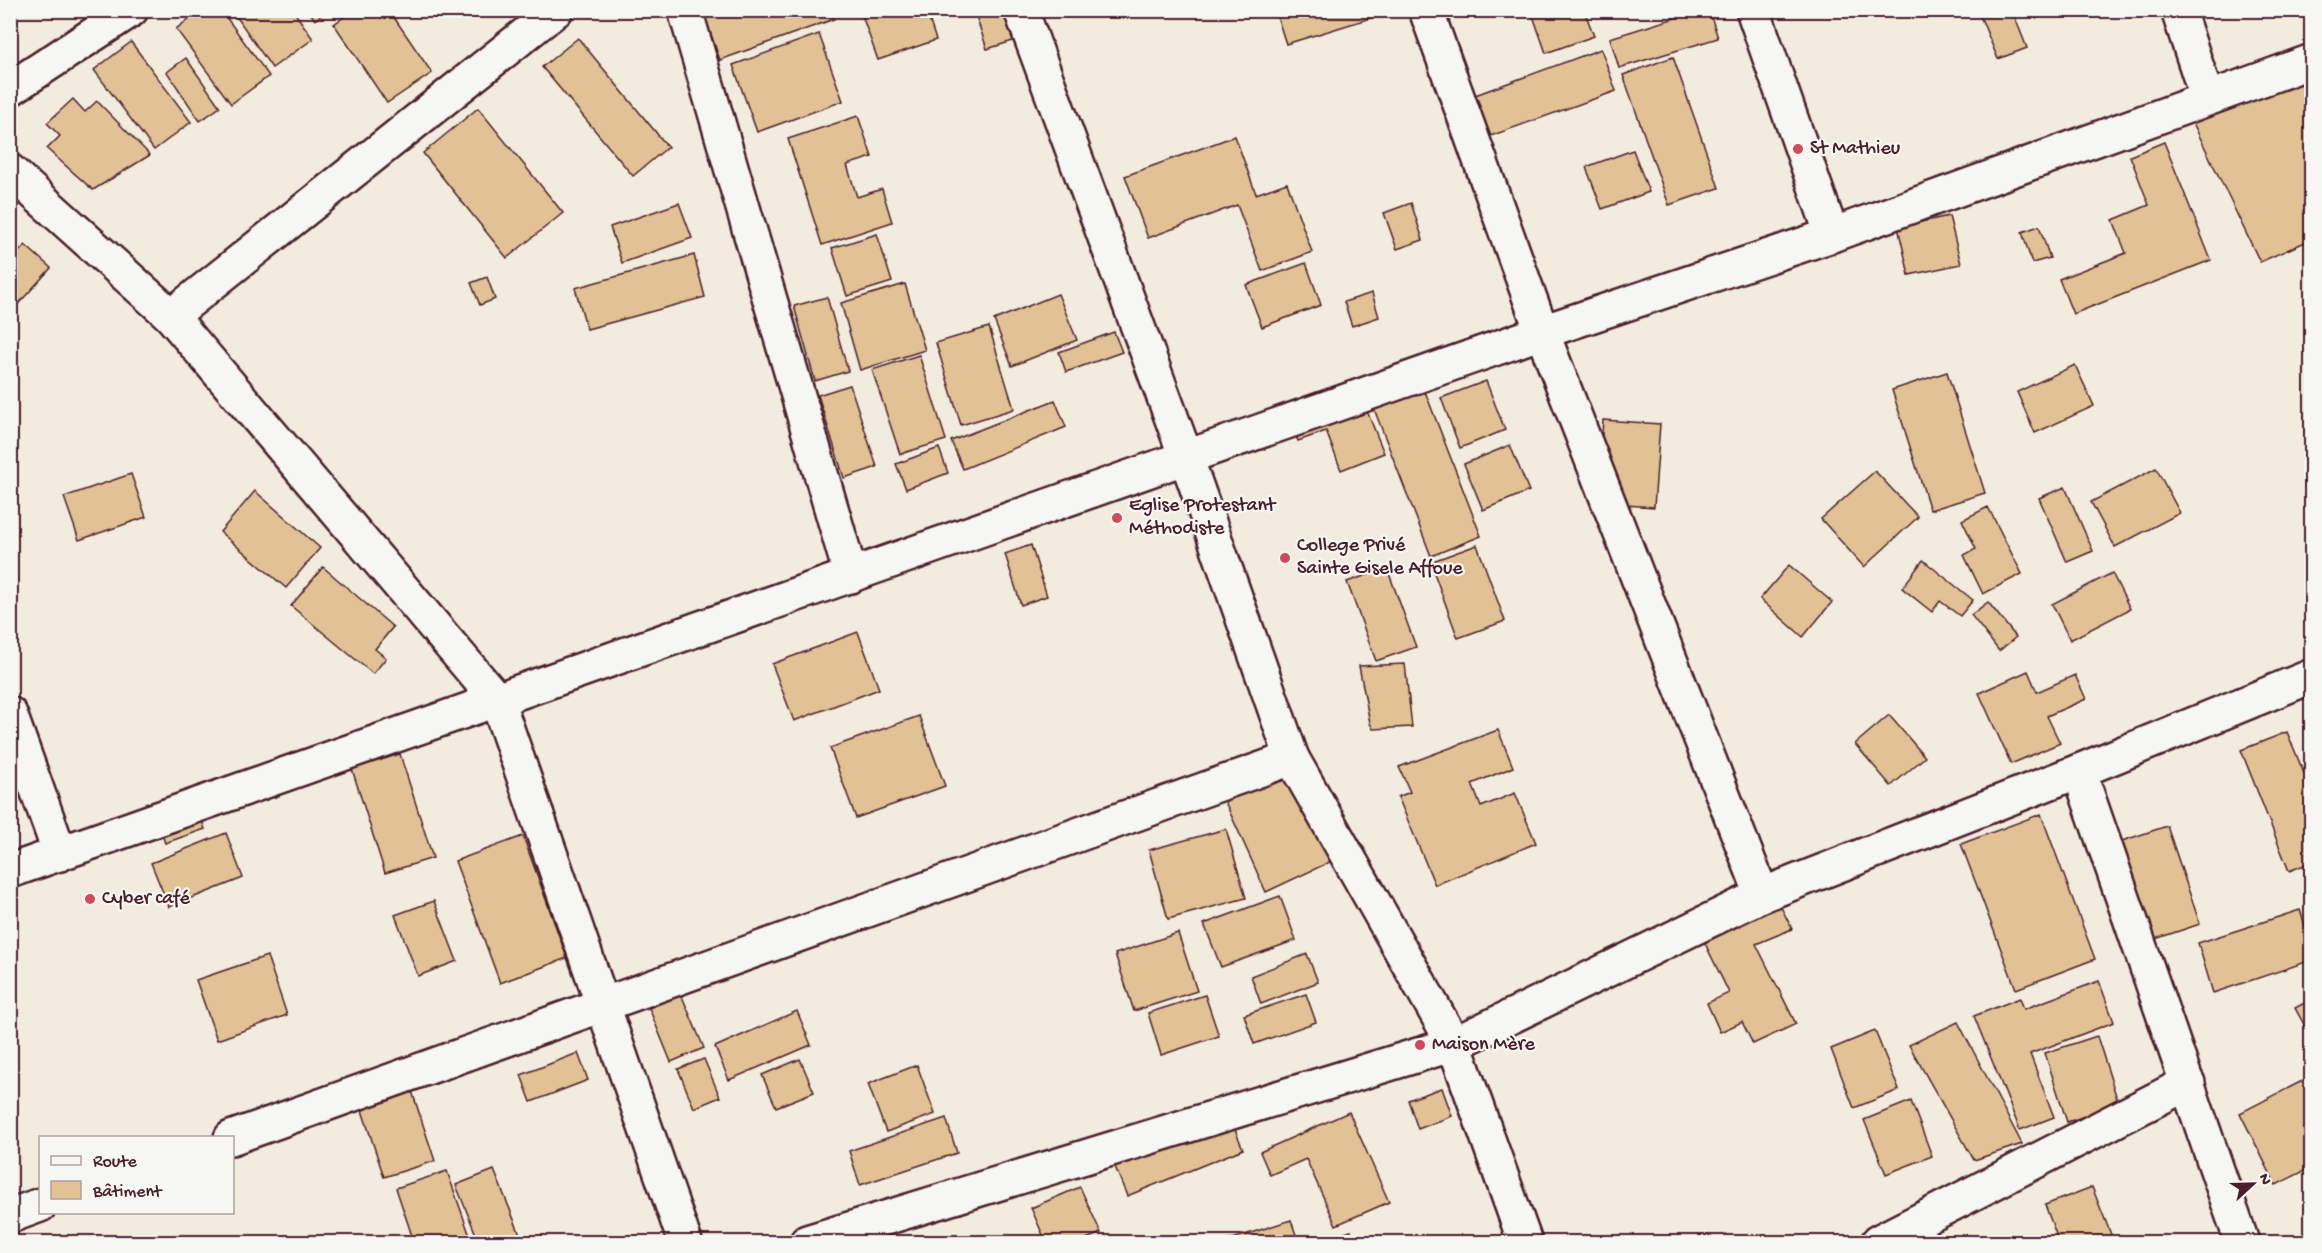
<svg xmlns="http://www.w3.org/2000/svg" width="2322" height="1253" font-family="'Gochi Hand',sans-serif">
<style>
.building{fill:#e2c294;stroke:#4a1f2b;stroke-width:1.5}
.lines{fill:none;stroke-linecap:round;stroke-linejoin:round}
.street-casing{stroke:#4a1f2b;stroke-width:38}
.street{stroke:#f6f6f2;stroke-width:33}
.poi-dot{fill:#d1495b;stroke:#f6f6f2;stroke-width:2}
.labels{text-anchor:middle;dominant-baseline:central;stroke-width:4.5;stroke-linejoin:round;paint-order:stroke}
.poi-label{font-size:20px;fill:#4a1f2b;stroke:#f6f6f2;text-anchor:start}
</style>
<rect width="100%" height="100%" fill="#f2ecdf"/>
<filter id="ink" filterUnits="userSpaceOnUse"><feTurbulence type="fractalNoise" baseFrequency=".0167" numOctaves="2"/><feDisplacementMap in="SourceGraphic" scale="12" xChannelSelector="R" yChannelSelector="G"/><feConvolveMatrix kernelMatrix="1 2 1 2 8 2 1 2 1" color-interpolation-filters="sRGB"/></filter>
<g filter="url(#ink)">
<g class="building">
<path d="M201,10H221L269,76L231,104L176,29Z"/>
<path d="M232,10H293L313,39L272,68Z"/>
<path d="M308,10H328L315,20Z"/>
<path d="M354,10H389L432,73L387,103L334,24Z"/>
<path d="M716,10H831L834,19L720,60L704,15Z"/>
<path d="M860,10H926L936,40L878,60Z"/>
<path d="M974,10H1007L1016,40L987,49Z"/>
<path d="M1275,10H1376L1377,16L1286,44Z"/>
<path d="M1531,10H1584L1594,36L1546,53Z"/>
<path d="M1701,10H1709L1718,38L1619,68L1610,38Z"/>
<path d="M1981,10H2012L2027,48L1998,59L1978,11Z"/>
<path d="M819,34L843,101L757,132L733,65Z"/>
<path d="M578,38L668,147L633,176L542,67Z"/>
<path d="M131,42L191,122L154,150L94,70Z"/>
<path d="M1601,49L1616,91L1482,139L1467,98Z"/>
<path d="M2312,52V239L2260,262L2183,102Z"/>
<path d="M1673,57L1719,188L1669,205L1623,75Z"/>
<path d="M186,58L220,107L200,121L167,72Z"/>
<path d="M73,99L85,112L97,101L150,155L93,190L47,149L60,136L47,123Z"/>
<path d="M478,108L563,213L507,258L423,153Z"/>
<path d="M858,116L872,157L847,165L857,197L882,189L892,222L822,245L788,139Z"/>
<path d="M1235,136L1256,194L1287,183L1312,252L1262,271L1237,205L1148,238L1125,176Z"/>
<path d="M2164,142L2211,260L2073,314L2059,279L2126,253L2113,220L2149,205L2130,156Z"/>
<path d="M1633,150L1649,192L1602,209L1586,167Z"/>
<path d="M679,203L692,238L622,263L610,227Z"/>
<path d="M1411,203L1423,240L1397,249L1384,213Z"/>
<path d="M1949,216L1961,264L1909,275L1898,227Z"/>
<path d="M2039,226L2050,258L2032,263L2022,232Z"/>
<path d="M877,234L892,282L847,296L832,248Z"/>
<path d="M25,245L51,268L10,313V262Z"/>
<path d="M694,255L705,297L587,329L575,288Z"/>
<path d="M1306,263L1321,305L1262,327L1246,285Z"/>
<path d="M487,277L495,299L480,305L471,283Z"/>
<path d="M905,284L925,350L860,370L841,303Z"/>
<path d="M1372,293L1379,317L1352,326L1344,302Z"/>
<path d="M1058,294L1077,340L1012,366L994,320Z"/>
<path d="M827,297L848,371L815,381L794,306Z"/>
<path d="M989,327L1014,409L961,425L936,343Z"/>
<path d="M1114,332L1122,352L1066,372L1059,352Z"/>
<path d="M919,355L946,440L900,454L872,370Z"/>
<path d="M2075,365L2094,406L2035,433L2017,392Z"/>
<path d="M1947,372L1985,493L1930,510L1892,390Z"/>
<path d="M1419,376L1481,536L1431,556L1369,396Z"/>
<path d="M1486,381L1505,430L1460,448L1441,398Z"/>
<path d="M1356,384L1384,453L1341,470L1326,431L1298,441L1286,411Z"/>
<path d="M850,385L877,467L844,478L818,395Z"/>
<path d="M1055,400L1066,427L963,469L951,441Z"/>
<path d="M1603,420L1660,424L1654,507L1597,503Z"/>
<path d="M1510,445L1529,491L1483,510L1464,464Z"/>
<path d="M939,448L948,473L906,489L896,464Z"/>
<path d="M2156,468L2180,513L2115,547L2091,502Z"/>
<path d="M1875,471L1918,517L1864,567L1821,519Z"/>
<path d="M131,474L146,517L79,540L64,497Z"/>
<path d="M2065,487L2093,551L2067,562L2039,498Z"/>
<path d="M255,491L320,548L286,588L220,532Z"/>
<path d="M1988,507L2022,574L1983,594L1964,555L1976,549L1962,520Z"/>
<path d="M1031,545L1047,596L1021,605L1005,554Z"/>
<path d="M1477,545L1505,621L1458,638L1430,562Z"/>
<path d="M1923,560L1973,600L1960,616L1940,601L1932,612L1902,588Z"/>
<path d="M1789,565L1832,602L1803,637L1760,599Z"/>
<path d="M323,567L393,627L375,649L386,658L373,674L291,606Z"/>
<path d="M1387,568L1416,647L1376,661L1347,582Z"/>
<path d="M2112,573L2130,609L2070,640L2052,604Z"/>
<path d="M1988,602L2016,637L1999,651L1971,615Z"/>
<path d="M858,632L879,689L794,721L772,664Z"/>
<path d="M1405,664L1412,727L1373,729L1370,723L1359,666Z"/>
<path d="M2028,671L2037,692L2075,675L2086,699L2047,716L2060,743L2011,764L1979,693Z"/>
<path d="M1889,715L1925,757L1891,786L1855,744Z"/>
<path d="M919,716L945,786L856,818L830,748Z"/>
<path d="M1498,730L1513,767L1472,784L1481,807L1515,793L1536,843L1435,885L1398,797L1410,792L1399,767Z"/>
<path d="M2287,732L2306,778L2312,776V862L2289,871L2241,750Z"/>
<path d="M400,754L433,858L385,873L352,769Z"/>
<path d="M1305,768L1347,854L1266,892L1217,784Z"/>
<path d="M192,793L205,829L165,843L152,808Z"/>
<path d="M2041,814L2095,959L2016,989L1961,844Z"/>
<path d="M2167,826L2200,924L2152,940L2119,842Z"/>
<path d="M1226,829L1246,898L1168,919L1149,850Z"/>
<path d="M226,833L243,878L169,907L151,863Z"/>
<path d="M523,836L567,958L500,983L455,861Z"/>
<path d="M1280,896L1296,940L1221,967L1204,924Z"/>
<path d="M1777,899L1792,929L1756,944L1796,1024L1753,1044L1742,1022L1720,1032L1707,1003L1729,993L1699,931Z"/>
<path d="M434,901L457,961L418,976L395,915Z"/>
<path d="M2300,910L2312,947V960L2213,993L2198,943Z"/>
<path d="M1178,933L1197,991L1134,1011L1115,954Z"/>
<path d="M1307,954L1318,982L1261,1004L1251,976Z"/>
<path d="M267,956L287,1015L217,1040L196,980Z"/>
<path d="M2099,981L2114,1022L2030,1054L2054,1117L2020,1130L1974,1016L2020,998L2024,1009Z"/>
<path d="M681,994L704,1048L671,1062L649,1008Z"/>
<path d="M1306,994L1316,1022L1254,1044L1244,1015Z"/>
<path d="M1205,995L1219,1036L1161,1055L1148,1013Z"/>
<path d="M2312,999V1039L2295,1008Z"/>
<path d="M797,1011L811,1045L729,1080L715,1047Z"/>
<path d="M1958,1022L2022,1144L1974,1160L1909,1045Z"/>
<path d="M1875,1031L1899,1090L1854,1108L1831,1049Z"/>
<path d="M2097,1036L2119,1105L2067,1122L2045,1053Z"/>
<path d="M578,1053L588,1080L531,1102L521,1075Z"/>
<path d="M704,1059L720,1097L694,1108L678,1069Z"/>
<path d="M800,1059L814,1092L776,1107L762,1075Z"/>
<path d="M917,1065L935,1114L886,1132L868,1084Z"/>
<path d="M404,1067L435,1161L384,1177L353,1083Z"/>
<path d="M2312,1076V1167L2276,1185L2240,1113Z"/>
<path d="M1442,1088L1452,1116L1418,1129L1408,1100Z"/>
<path d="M1911,1101L1932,1156L1886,1174L1864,1120Z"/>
<path d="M1227,1110L1243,1149L1127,1196L1111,1157Z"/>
<path d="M1349,1112L1389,1202L1336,1225L1306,1159L1270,1175L1260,1152Z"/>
<path d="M946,1118L957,1153L860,1185L849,1151Z"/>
<path d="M494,1170L523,1242H479L456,1185Z"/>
<path d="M447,1171L472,1242H414L396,1188Z"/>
<path d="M1080,1187L1101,1233L1079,1242H1046L1031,1208Z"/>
<path d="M2092,1187L2114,1242H2059L2045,1205Z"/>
<path d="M1291,1220L1298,1241L1226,1242V1241Z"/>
<path d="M1351,1231L1354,1242H1324L1323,1240Z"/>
</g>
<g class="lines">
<g class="street-casing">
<g id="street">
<path d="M685,10L851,576"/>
<path d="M1021,10L1186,457L1292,758L1454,1044L1525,1242"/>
<path d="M1426,10L1542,332L1762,895"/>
<path d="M1753,10L1832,235"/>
<path d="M2178,10L2207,98"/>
<path d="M10,89L131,10"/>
<path d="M10,171L171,316L497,700L685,1242"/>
<path d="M171,316L556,10"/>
<path d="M10,714L60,854"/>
<path d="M2079,771L2242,1242"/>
<path d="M10,871L1542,332L1832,235L2312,61"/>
<path d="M231,1138L1292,758"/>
<path d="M10,1216L40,1205"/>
<path d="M807,1242L1454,1044L1762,895L2079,771L2312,676"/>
<path d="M1878,1242L2188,1083"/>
</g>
</g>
<use href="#street" class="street"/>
</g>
</g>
<g class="poi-dot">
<circle cx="1798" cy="149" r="6"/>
<circle cx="1117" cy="518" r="6"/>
<circle cx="1285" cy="558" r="6"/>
<circle cx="90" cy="899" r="6"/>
<circle cx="1420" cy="1045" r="6"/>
</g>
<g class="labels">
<g class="poi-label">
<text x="1810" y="149">St Mathieu</text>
<text x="1129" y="506">Eglise Protestant<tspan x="1129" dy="23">Méthodiste</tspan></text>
<text x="1297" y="546">College Privé<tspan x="1297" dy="23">Sainte Gisele Affoue</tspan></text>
<text x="102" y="899">Cyber café</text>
<text x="1432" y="1045">Maison Mère</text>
</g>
</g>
<rect width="2322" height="1253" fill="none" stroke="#f6f6f2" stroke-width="36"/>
<rect x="18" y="18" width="2286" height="1217" fill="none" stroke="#4a1f2b" stroke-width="2" filter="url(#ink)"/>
<rect x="39" y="1136" width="195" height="78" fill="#f6f6f2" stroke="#b1a0a2" stroke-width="1.5"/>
<rect x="51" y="1156" width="30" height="9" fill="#f6f6f2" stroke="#b1a0a2" stroke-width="1.5"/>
<text x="93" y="1166" font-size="18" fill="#4a1f2b">Route</text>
<rect x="51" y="1181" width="30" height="18" fill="#e2c294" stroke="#b1a0a2" stroke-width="1.5"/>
<text x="93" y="1196" font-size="18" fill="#4a1f2b">Bâtiment</text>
<g transform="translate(2253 1184) rotate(68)" stroke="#f6f6f2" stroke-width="4.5" paint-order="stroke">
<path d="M0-4.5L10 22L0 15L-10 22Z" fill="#4a1f2b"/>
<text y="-9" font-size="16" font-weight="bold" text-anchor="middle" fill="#4a1f2b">N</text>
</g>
</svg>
